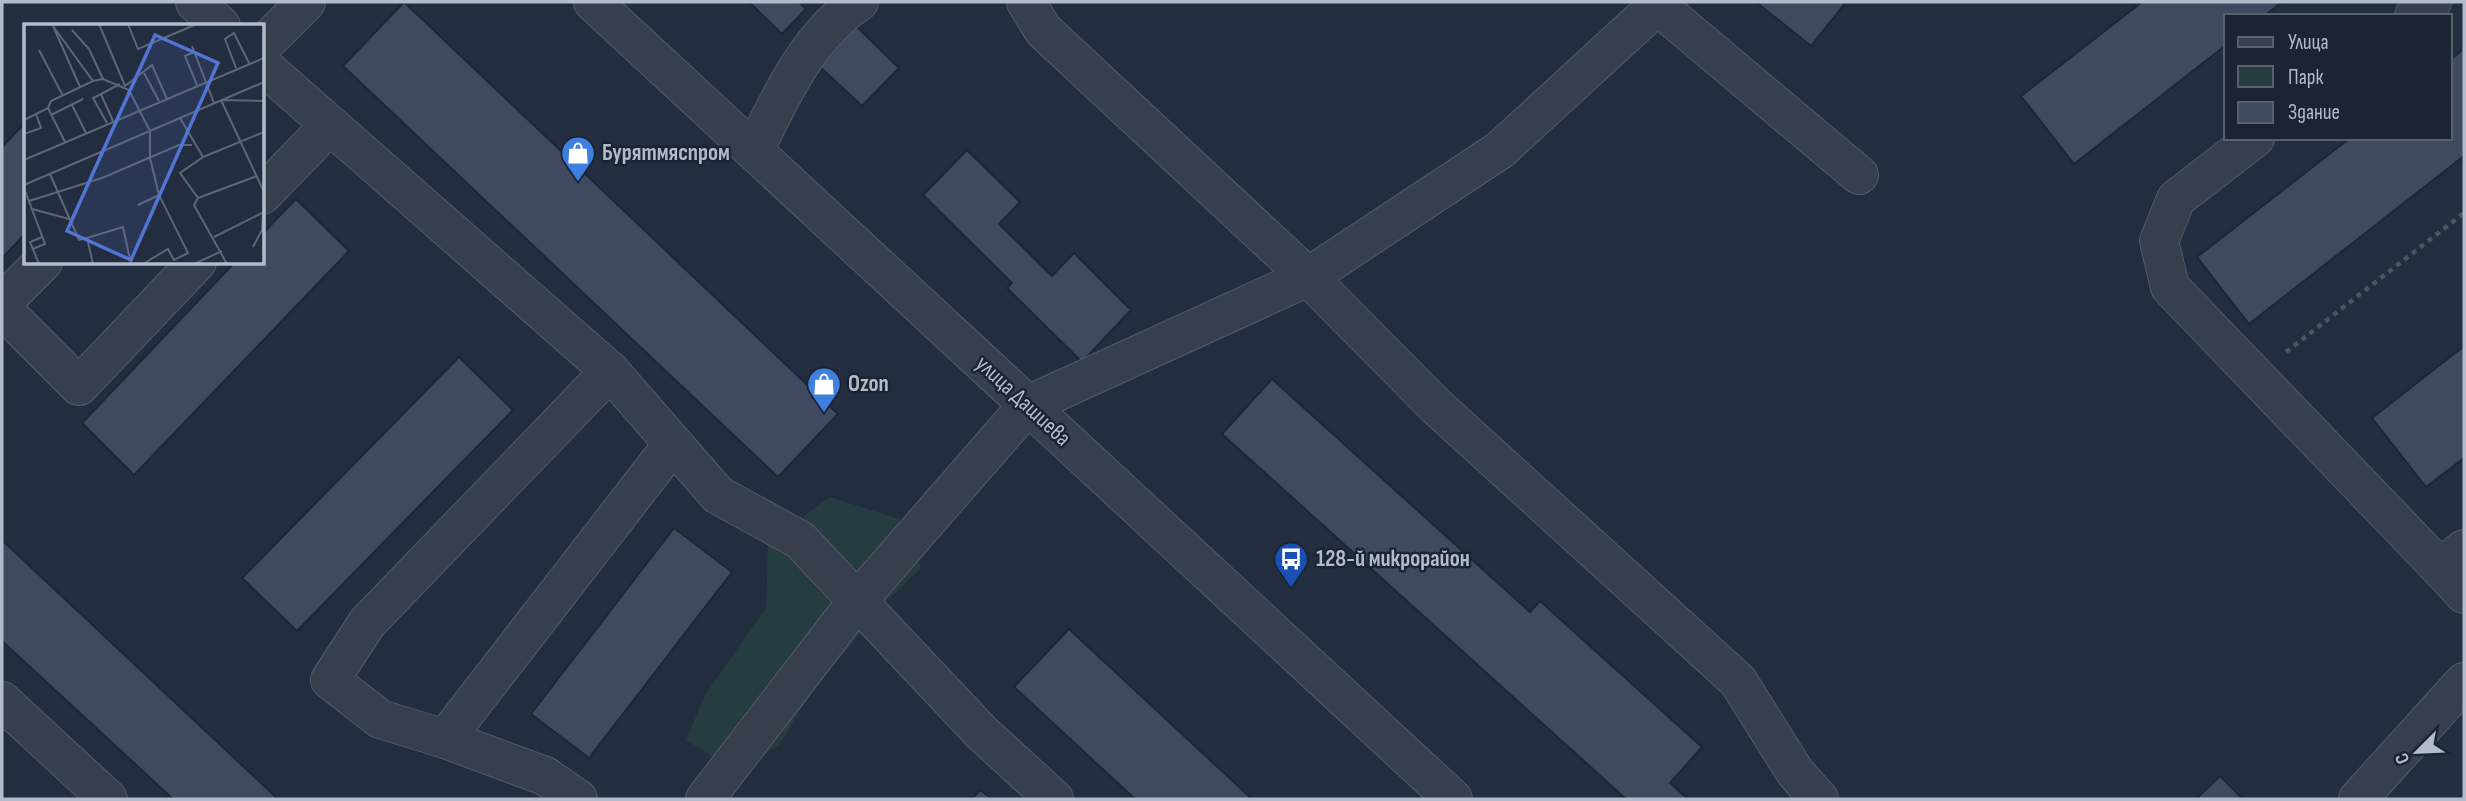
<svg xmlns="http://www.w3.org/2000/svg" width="2466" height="801" font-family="'Sofia Sans Condensed',sans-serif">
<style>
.green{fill:#253c41}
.building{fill:#3f4a60;stroke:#1e2636;stroke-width:2}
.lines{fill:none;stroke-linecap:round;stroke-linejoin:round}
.minor-casing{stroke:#525a6a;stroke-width:40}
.path{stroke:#43595e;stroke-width:4.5;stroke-dasharray:5 5;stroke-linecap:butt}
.minor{stroke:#373f4f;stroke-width:38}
.labels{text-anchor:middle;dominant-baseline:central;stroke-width:5;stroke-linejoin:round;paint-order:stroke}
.poi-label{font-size:23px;font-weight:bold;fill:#b3bbca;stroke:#1c2434;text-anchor:start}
.street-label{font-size:23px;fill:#b3bbca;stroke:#1c2434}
.inset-road{fill:none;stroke:#5d6677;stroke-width:2}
.view{fill:#5274d3;fill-opacity:0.15;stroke:#5274d3;stroke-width:3.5}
.inset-edge{fill:none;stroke:#b3bbca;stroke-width:3.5}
</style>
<rect width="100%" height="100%" fill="#232d40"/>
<path class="green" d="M830,497L899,519L921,568L887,601L811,693L779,745L735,770L686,740L705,695L766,608L768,542Z"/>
<g class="building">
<path d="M404,2L838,414L778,477L343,66Z"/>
<path d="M749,2H799L806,9L782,34Z"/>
<path d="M1756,2H1846L1811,46Z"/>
<path d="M2142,2H2282L2264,16H2226V45L2074,164L2021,96Z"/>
<path d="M856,26L899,68L862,106L818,65Z"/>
<path d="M2464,49V156L2249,324L2197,257L2350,138H2450V60Z"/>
<path d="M26,122V233L2,258V147Z"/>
<path d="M967,150L1020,202L999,224L1052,276L1074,253L1131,310L1082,362L1007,288L1012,283L923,195Z"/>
<path d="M296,199L349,251L134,475L82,423L235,262H262V234Z"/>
<path d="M2464,346V458L2426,487L2372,418Z"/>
<path d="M459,357L513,410L297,631L242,578Z"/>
<path d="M1272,379L1530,612L1540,601L1702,747L1670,783L1688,799H1626L1222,434Z"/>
<path d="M674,528L732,572L589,758L531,714Z"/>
<path d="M2,540L278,799H173L2,641Z"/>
<path d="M1069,629L1252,799H1135L1014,687Z"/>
<path d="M2220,776L2243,799H2196Z"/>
<path d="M980,790L992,799H972Z"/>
</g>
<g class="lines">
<g class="minor-casing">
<g id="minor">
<path d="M195,2L221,26"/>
<path d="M593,2L1453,799"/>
<path d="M1026,2L1043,30L1308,277L1437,407L1738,681L1795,772L1819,799"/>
<path d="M1658,6L1859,175"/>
<path d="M2414,16L2432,2"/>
<path d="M262,46L306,2"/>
<path d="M262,65L610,371L718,495L800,540L982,733L1054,799"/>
<path d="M2255,138L2176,199L2159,241L2170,287L2440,568"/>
<path d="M754,151C780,98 808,35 859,2"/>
<path d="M262,195L330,125"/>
<path d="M2,303L43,262"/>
<path d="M2,309L79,386L197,262"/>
<path d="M2464,549L2440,568L2464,594"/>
<path d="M2,701L108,799"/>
<path d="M445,739L673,444"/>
<path d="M578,799L545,776L445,739L380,719L330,680L367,623L610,371"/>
<path d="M705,799L858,600L1028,405L1308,277L1500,150L1661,2"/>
<path d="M2358,799L2464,682"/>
</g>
</g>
<path class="path" d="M2286,352L2464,213"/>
<use href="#minor" class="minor"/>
</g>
<defs>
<g id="shop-pin" transform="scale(1.75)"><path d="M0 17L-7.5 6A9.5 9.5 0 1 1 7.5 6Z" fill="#3f7fe0" stroke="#1c2434"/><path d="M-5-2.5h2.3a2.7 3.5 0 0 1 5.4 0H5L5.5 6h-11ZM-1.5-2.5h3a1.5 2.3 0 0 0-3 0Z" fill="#fff"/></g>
<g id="bus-pin" transform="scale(1.75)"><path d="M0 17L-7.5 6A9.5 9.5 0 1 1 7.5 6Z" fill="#1a4fb4" stroke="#1c2434"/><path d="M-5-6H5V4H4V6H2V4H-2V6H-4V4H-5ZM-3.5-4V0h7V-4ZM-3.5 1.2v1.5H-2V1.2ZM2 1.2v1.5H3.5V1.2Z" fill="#fff"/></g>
</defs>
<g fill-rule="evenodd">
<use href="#shop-pin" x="578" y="153"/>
<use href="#shop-pin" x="824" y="384"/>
<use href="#bus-pin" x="1291" y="559"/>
</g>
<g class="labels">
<g class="poi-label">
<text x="602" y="153">Бурятмяспром</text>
<text x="848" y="384">Ozon</text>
<text x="1316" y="559">128-й микрорайон</text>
</g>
<g class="street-label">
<text transform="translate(1023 401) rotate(43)">улица Дашиева</text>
</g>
</g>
<g transform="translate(24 24)">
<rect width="240" height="240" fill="#232d40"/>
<path class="inset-road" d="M75,0L101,62L128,41L143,75M104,0L114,25L173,0M48,6L65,25L79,55M168,22L190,79M15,26L39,72M170,28L161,32L173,61M212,44L201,15L210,9L225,39M120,49L135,77M56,63L29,2L69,57M77,70L96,60M197,76L240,168M197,76L240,77M48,81L62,109M24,84L27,77L69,57L79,55L105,66L126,107V134L135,171L164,229L150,236L144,225L119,240M27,91L59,75M156,94L179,133L156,149L174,174L170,181L203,240M0,96L24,84L41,118M83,99L69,74L77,70L89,97M0,110L17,104L12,90M179,133L240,108M0,136L240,34M26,150L55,216L63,214L69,240M0,161L240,58M0,164L21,220L9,225M174,174L233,152M5,177L78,154L155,121H168M114,181L135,171M8,185L45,195M190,213L240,188M63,214L99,203L107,240M229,223L238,206L239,188M15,240L6,218L18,213M170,240L198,227"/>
<path class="view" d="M131,11L194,39L107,236L43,207Z"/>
<rect width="240" height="240" class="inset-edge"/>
</g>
<rect width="2466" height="801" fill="none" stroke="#b3bbca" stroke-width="7"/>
<rect x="2224" y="14" width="228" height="126" fill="#1c2434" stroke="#586070" stroke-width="2"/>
<rect x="2238" y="37" width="35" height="10" fill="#373f4f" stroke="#586070" stroke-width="2"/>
<text x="2288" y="49" font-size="21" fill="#b3bbca">Улица</text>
<rect x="2238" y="66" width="35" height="21" fill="#253c41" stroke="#586070" stroke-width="2"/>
<text x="2288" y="84" font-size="21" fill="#b3bbca">Парк</text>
<rect x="2238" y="102" width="35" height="21" fill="#3f4a60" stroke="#586070" stroke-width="2"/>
<text x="2288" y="119" font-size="21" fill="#b3bbca">Здание</text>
<g transform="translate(2417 752) rotate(246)" stroke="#1c2434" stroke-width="5" paint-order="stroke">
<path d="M0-5L12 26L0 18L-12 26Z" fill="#b3bbca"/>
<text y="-10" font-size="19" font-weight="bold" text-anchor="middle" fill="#b3bbca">С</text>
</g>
</svg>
